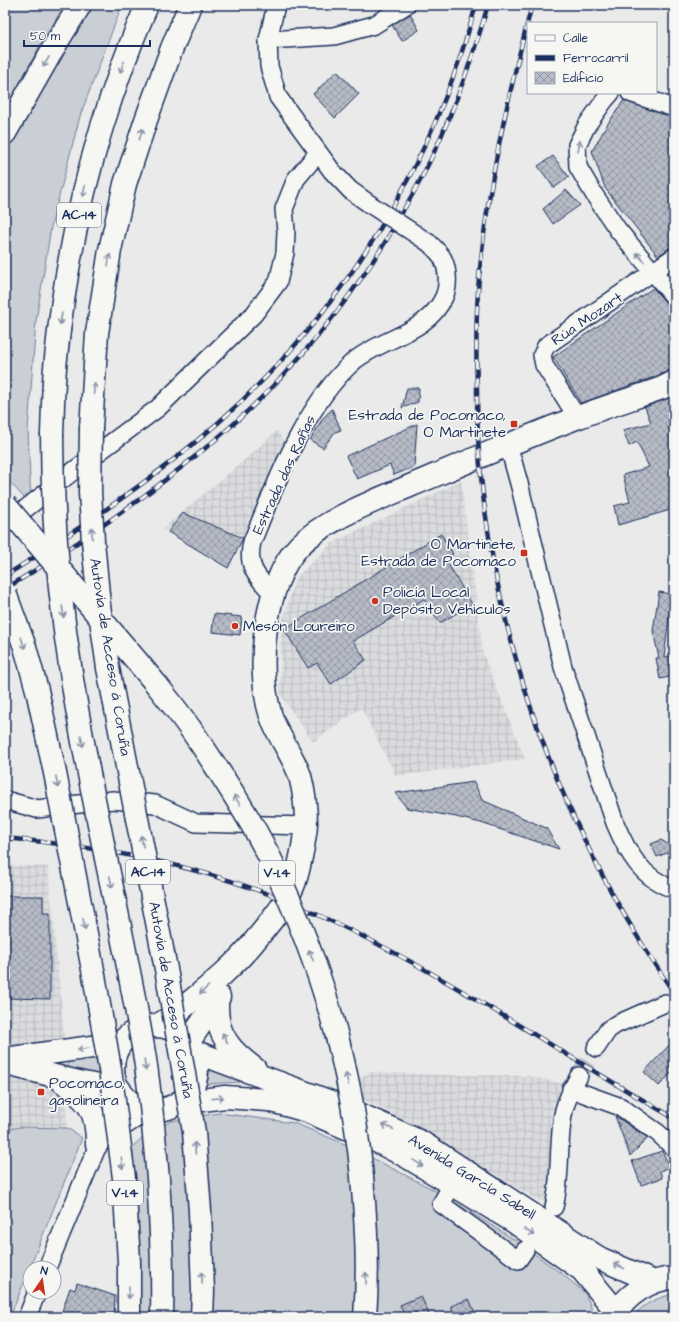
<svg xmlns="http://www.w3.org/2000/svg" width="679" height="1322" font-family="'Architects Daughter',sans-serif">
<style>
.industrial{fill:url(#industrial-grid)}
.grass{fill:#caced5;stroke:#727e9a}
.building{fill:url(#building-cross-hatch);stroke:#1b2f5e}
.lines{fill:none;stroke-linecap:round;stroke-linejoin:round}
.street-tunnel{stroke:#c0c5cd;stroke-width:17;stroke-dasharray:17 8;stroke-linecap:butt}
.street-casing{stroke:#1b2f5e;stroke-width:20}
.secondary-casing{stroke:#1b2f5e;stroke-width:25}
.primary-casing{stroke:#1b2f5e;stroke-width:25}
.highway-casing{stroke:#1b2f5e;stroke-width:25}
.street{stroke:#f6f6f2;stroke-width:17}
.secondary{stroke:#f6f6f2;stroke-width:22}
.primary{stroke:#f6f6f2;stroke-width:22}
.highway{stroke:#f6f6f2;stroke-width:22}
.rail-casing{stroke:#1b2f5e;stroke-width:4.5}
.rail{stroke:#f6f6f2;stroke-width:3;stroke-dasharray:9;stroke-linecap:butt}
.street-bridge-casing{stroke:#1b2f5e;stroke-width:20;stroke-linecap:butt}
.highway-bridge-casing{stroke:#1b2f5e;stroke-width:25;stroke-linecap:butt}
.street-bridge{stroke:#f6f6f2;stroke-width:17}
.highway-bridge{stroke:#f6f6f2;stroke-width:22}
.oneway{stroke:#8892a8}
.poi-dot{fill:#c8321e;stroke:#f6f6f2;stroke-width:1.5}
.labels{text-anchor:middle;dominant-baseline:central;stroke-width:3.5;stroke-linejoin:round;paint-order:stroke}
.shield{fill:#f6f6f2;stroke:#5d6b8a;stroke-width:1}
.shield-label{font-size:14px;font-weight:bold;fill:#1b2f5e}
.street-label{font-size:15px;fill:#1b2f5e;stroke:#f6f6f2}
.poi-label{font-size:15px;fill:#1b2f5e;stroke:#f6f6f2;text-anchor:start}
</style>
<defs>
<pattern id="industrial-grid" width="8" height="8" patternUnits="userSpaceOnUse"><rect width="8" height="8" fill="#dadcde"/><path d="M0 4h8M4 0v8" fill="none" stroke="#babdc1"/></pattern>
<pattern id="building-cross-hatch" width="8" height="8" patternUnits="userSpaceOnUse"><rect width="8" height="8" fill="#b6bbc6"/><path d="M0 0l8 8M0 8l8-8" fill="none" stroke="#9398a4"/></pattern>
</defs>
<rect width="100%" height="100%" fill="#e9eae9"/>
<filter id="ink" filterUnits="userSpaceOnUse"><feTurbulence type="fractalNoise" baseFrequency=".025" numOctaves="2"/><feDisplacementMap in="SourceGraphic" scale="8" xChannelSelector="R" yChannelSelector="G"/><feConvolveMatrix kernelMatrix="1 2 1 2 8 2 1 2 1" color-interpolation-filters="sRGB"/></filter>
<g filter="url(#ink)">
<g class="industrial">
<path d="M277,431L286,444L243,538L228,568L163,529L187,508L234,469Z"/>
<path d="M461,481L483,654L525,759L396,776L361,708L313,742L280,694L281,627L295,579L332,543Z"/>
<path d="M5,865L48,867L64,1033L67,1128L20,1127L5,1130Z"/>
<path d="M369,1072L441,1075L529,1076L564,1084L556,1116L549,1205L524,1192L422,1129L345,1090Z"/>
</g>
<g class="grass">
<path d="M5,5H65L44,38L5,110Z"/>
<path d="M89,5H122L80,116L51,227L36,321L28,430L31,505L5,477V148L18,132Z"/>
<path d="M96,1057L99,1078L68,1068V1062Z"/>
<path d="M210,1068L241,1082L207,1084Z"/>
<path d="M219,1113L294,1123L347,1145L440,1193L515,1240L561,1273L585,1293L591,1307L592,1317H133L141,1296L123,1155L143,1137L171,1121Z"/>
<path d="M20,1127L67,1128L82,1138L10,1317H5V1130Z"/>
<path d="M674,1294V1317H632C645,1303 656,1298 674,1294Z"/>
</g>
<g class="building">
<path d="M410,14L419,30L402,41L392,25Z"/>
<path d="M337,71L359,94L335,118L313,94Z"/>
<path d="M624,100L674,118V247L668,249L658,256L605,188L592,151L607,125Z"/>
<path d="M553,156L569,177L554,188L538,166Z"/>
<path d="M566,190L580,205L553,224L543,209Z"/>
<path d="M653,288L674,312V368L657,376L581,403L553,357Z"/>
<path d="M407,388H419L418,402L402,408Z"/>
<path d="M674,396V508L667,511L618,525L614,506L630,502L623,475L649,467L637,442L629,446L623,430L651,423L645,407Z"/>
<path d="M332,409L341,430L335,432L323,448L310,440L323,418Z"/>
<path d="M417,424L414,467L394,475L390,465L357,479L346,456Z"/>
<path d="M183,513L243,538L228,568L168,532Z"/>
<path d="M441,534L453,554L445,559L472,604L440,623L424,599L353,641L366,660L331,684L317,663L308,668L284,629Z"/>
<path d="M659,592L672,594L664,657L674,656V676L660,679L656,658H659L653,631Z"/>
<path d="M214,614L242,617L240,635L212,632Z"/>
<path d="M474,782L482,800L546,828L559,849L481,823L456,817L407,808L395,793Z"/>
<path d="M661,840L674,848V850L657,857L651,844Z"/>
<path d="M5,896H43V913H50V999L5,998Z"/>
<path d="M674,1040V1070L659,1086L644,1072Z"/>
<path d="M615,1116L648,1138L630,1156Z"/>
<path d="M662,1151L670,1167L660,1171L662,1178L641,1185L632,1161Z"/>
<path d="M77,1283L115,1296L114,1317H60L70,1288L75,1290Z"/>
<path d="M421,1296L430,1317H405L400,1305Z"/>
<path d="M469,1299L477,1317H455L451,1306Z"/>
</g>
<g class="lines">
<path class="street-tunnel" d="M579,1076L596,1048"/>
<g class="street-casing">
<g id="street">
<path d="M276,5L268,40L269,66L278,97L332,171L350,190L371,205"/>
<path d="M268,40L334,36L374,25L406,5"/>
<path d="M611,93L604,101L587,125L577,145L578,167L595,196L618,230L674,297"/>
<path d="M630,93L674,108"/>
<path d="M577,417L544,365L542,355L546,346L674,257"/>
<path d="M507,446L512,458L520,487L563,667L615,823C627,852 642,879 674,889"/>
<path d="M5,525L72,472L158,408L254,314L278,282L285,253L286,231L284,209L296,179L318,153"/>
<path d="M273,594C257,577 246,567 252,542C276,483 305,404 354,361C383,337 427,334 444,297C449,286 448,270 443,259C440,253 434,248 429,243"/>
<path d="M5,800L37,809L113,800L155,804L196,823L306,826"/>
<path d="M596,1048L608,1030L615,1025L665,1003"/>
<path d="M571,1089L621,1107L658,1133L674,1148"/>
<path d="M109,1136L137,1118L161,1110"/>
<path d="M452,1185L441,1204L518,1260L525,1250"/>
<path d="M554,1207C562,1176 557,1142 564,1110C567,1098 573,1087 579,1076"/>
<path d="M47,1268L103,1133"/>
<path d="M27,1317L37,1292"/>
</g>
</g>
<g class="secondary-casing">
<g id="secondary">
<path d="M217,1000C217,1006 217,1013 218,1019C221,1042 238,1056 255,1069"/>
<path d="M155,1026C168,1021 179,1011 190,1002C212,984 235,965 253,943C267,926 282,909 292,889C298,876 300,861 303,847C304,839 306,831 306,823C306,807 304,791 300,776C294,758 282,742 274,724C254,678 263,583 299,546C325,519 377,500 412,485C467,462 521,439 576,418C605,407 634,398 662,388L674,382"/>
<circle cx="155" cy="1068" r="42"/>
<path d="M188,1043L219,997"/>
<path d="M193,1051L339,1105L421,1142L599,1258L654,1282"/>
<path d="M5,1059L121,1043"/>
<path d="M5,1064C44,1072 81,1085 120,1090"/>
<path d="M62,1081C89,1102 97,1109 97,1144"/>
<path d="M179,1103L225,1097L268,1100L307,1111L374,1140L409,1158L513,1221L582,1270L616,1311"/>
</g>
</g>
<g class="primary-casing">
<path id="primary" d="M614,1317C624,1296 650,1279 674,1278"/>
</g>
<g class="highway-casing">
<g id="highway">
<path d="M5,133L57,42L80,5"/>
<path d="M91,428L97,333L110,250L125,184L146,120L172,48L190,5"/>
<path d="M52,434C53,409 53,383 56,358C68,236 98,117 147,5"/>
</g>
</g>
<use href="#street" class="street"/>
<use href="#secondary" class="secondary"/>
<use href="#primary" class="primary"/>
<use href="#highway" class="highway"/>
<g class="rail-casing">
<g id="rail">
<path d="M532,5C512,80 494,156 484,234C482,253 479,272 478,291C476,323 476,356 477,389C477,419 478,448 481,477C494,603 531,732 587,845C612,897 642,946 674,993"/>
<path d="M5,576C79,529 153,480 219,422C343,312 433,165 476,5"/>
<path d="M5,589C74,547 141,501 203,450C270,396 330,327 377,255C386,242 393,228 401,214C408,202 416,189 422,177C450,122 471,64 488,5"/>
<path d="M5,838C94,846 184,862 268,894C377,936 476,999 576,1060C608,1080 641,1099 674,1118"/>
</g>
</g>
<use href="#rail" class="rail"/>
<g class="street-bridge-casing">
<path id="street-bridge" d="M371,205L429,243"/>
</g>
<g class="highway-bridge-casing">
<g id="highway-bridge">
<path d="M91,428L90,492L93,541L99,605L108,668L166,969L194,1132L200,1211L203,1291L202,1317"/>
<path d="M52,434C52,516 59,598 72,679C92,805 123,928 144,1053C151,1095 154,1137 158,1178C161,1225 163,1271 162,1317"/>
<path d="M5,505C41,547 77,590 112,632C143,668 174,704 201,744C225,780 250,818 270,858C324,968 356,1080 364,1202C367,1240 368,1279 365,1317"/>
<path d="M5,593L25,647L37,690L55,773L94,975L110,1069L124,1178L129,1262V1317"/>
</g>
</g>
<use href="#street-bridge" class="street-bridge"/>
<use href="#highway-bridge" class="highway-bridge"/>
</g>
<defs><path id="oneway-shaft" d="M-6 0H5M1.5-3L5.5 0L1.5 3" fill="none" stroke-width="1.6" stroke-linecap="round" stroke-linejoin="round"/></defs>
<g class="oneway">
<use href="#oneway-shaft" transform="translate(46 62) rotate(120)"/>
<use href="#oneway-shaft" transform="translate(122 67) rotate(111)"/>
<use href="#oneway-shaft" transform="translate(141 134) rotate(-72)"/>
<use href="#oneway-shaft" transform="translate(579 146) rotate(-81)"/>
<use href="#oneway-shaft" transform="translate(84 191) rotate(103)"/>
<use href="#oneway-shaft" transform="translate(640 257) rotate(-131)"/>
<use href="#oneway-shaft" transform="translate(109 260) rotate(-81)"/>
<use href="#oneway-shaft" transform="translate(61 319) rotate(98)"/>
<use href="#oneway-shaft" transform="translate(94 389) rotate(-86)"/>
<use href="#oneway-shaft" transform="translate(92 533) rotate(-93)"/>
<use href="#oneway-shaft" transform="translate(63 612) rotate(83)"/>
<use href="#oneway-shaft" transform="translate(23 643) rotate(71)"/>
<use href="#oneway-shaft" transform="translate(82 741) rotate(79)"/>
<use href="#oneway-shaft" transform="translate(57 782) rotate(79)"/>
<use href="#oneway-shaft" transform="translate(237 800) rotate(-122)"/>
<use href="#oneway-shaft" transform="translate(142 841) rotate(-101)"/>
<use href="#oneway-shaft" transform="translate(111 882) rotate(78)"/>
<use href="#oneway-shaft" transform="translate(84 924) rotate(79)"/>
<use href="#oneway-shaft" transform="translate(311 955) rotate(-111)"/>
<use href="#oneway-shaft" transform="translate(204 990) rotate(139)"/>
<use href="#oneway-shaft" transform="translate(225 1038) rotate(-117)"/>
<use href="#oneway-shaft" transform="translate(83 1049) rotate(172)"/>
<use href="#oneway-shaft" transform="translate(145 1065) rotate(83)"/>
<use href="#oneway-shaft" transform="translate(347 1079) rotate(-103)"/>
<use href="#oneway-shaft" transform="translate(218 1098) rotate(-7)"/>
<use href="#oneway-shaft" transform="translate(388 1127) rotate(-155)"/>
<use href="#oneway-shaft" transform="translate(195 1148) rotate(-94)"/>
<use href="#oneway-shaft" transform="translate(122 1163) rotate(83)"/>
<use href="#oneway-shaft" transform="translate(418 1163) rotate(32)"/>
<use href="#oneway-shaft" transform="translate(529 1232) rotate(35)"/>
<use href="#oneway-shaft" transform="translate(619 1266) rotate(-156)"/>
<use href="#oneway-shaft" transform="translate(202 1278) rotate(-92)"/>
<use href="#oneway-shaft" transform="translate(366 1278) rotate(-90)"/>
<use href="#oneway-shaft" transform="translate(129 1293) rotate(90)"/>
</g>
</g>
<g class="poi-dot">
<rect x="510" y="420" width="8" height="8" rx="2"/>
<rect x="520" y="549" width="8" height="8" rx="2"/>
<circle cx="375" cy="601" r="4"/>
<circle cx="235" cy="626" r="4"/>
<rect x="37" y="1088" width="8" height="8" rx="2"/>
</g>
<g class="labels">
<g class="shield">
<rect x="57" y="203" width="44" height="24" rx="3"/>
<rect x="126" y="860" width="44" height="24" rx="3"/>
<rect x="259" y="861" width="36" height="24" rx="3"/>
<rect x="107" y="1181" width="36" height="24" rx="3"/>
</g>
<g class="shield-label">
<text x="79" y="215">AC-14</text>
<text x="148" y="872">AC-14</text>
<text x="277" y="873">V-1.4</text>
<text x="125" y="1193">V-1.4</text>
</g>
<g class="street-label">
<text transform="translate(587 319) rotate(-34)">Rúa Mozart</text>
<text transform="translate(284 475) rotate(-65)">Estrada das Rañas</text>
<text transform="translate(110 657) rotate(81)">Autovía de Acceso á Coruña</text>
<text transform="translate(171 1000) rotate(80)">Autovía de Acceso á Coruña</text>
<text transform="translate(472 1177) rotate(32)">Avenida García Sabell</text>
</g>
<g class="poi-label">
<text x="506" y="415" text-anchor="end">Estrada de Pocomaco,<tspan x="506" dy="17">O Martinete</tspan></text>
<text x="516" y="544" text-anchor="end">O Martinete,<tspan x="516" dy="17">Estrada de Pocomaco</tspan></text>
<text x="383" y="592">Policía Local<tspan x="383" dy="17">Depósito Vehículos</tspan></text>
<text x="243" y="626">Mesón Loureiro</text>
<text x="49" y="1083">Pocomaco,<tspan x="49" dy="17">gasolineira</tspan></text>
</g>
</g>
<rect width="679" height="1322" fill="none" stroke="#f6f6f2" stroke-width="20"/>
<rect x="10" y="10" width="659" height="1302" fill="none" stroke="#1b2f5e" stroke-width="1.5" filter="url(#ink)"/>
<rect x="527" y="22" width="130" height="72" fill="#f6f6f2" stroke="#9ea6b7"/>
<rect x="535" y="35" width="20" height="6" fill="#f6f6f2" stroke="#9ea6b7"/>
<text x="563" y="42" font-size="12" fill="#1b2f5e">Calle</text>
<rect x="535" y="55" width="20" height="6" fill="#1b2f5e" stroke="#9ea6b7"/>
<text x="563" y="62" font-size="12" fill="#1b2f5e">Ferrocarril</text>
<rect x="535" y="72" width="20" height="12" fill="url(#building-cross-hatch)" stroke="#9ea6b7"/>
<text x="563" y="82" font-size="12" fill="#1b2f5e">Edificio</text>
<g transform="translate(42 1280) rotate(13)"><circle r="19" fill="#f6f6f2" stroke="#9ea6b7"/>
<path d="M0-3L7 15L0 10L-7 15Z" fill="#c8321e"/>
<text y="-6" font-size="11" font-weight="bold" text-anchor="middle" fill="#1b2f5e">N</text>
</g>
<path d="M24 40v6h126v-6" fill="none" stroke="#1b2f5e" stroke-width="2"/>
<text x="30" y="40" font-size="12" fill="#1b2f5e" stroke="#f6f6f2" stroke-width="3" paint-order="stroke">50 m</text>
</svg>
